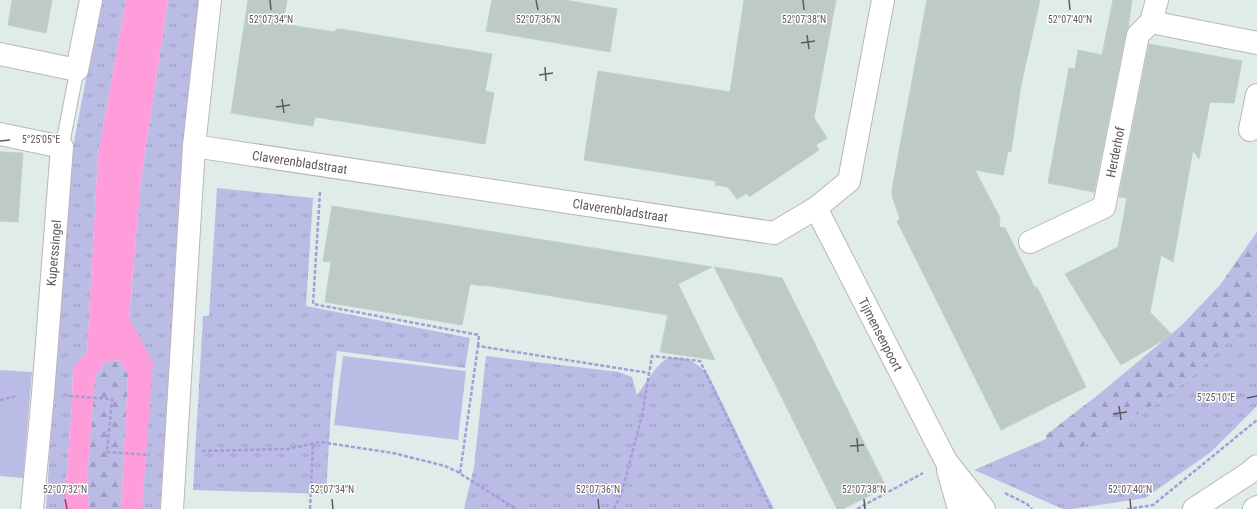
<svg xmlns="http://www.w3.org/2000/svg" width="1257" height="509" font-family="'Roboto Condensed',sans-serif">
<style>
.grass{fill:url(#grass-tufts)}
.forest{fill:url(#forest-firs)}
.park{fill:#babce6}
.water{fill:#ff9cda}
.building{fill:#becac5;stroke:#bdd1ca}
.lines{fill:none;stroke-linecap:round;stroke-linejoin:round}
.service-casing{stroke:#bdb5b8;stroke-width:15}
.minor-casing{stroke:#bdb5b8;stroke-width:24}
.tertiary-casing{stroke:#bdb5b8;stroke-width:24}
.path{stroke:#a89cd8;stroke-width:2.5;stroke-dasharray:4 2;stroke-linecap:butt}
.service{stroke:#fff;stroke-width:13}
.minor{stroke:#fff;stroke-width:22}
.tertiary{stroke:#fff;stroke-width:22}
.ticks{fill:none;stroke:#61585d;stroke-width:1.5}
.labels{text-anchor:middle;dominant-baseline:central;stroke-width:3;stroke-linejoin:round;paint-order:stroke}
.street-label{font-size:13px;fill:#61585d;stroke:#fff}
.ticks-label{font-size:10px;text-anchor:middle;fill:#61585d;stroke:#fff;stroke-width:3;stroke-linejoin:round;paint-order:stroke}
</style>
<defs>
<pattern id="grass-tufts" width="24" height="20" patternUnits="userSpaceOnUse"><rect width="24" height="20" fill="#babce6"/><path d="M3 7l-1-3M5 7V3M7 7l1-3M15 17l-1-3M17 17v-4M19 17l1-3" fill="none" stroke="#9b9cbe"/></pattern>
<pattern id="forest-firs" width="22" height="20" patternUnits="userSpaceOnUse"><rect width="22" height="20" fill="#babce6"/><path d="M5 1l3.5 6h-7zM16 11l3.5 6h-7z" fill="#9b9cbe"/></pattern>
</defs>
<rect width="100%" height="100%" fill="#dfece9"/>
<g class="grass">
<path d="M101,0H126L98,155L87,353L73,366L72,403L64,509H46L68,173Z"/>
<path d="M168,0H200L186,120L181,205L160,509H142L146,451L129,319L141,178Z"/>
<path d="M217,188L313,198L306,306L470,338L465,368L337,351L332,393L326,494L193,490L203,316H209Z"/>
<path d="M1257,312V406L1211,452L1145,498L1072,509H1063L974,470L1046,439L1056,451L1078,449L1100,435L1155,404L1191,377Z"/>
<path d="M486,356L619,372L632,377L637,395C644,386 657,363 667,359C683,353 697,363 708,374L774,509H464L474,467Z"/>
</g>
<g class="forest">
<path d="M1257,232V312L1191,377L1155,404L1100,435L1078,449L1056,451L1046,439V435L1098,395L1182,325L1220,285Z"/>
<path d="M119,360L128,374L121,508L120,509H89L87,479L95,376L104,362Z"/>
</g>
<g class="park">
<path d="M343,356L466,371L458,440L334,425Z"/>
<path d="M0,370L32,372L23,478L0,476Z"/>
</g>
<path class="water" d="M126,0H168L141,178L129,318L153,363L142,509H120L121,508L128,374L119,360L104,362L95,377L87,479L89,509H64L72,403L73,366L87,353L98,155Z"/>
<g class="building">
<path d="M12,0H52L46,33L8,25Z"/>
<path d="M248,0H287L283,24L335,32L336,29H340L492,54L485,91L494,93L485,144L315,117L313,126L231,113Z"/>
<path d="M492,0H565L617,9L610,52L486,31Z"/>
<path d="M744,0H836L814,118L827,138L816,145L819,150L749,197L747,193L737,199L728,187L715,185L716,181L584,160L598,71L730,92Z"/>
<path d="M927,0H1040L1021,85L1011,152L1008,151L1003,175L975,170L1000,218L999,227L1005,228L1035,288L1037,287L1086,387L1001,430L897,221L900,219L892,196V189Z"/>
<path d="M1113,0H1132L1128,28L1126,33L1094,192L1048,183L1069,68L1075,69L1078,50L1102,55Z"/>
<path d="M1149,44L1242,61L1234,103L1210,102L1199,159L1193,150L1173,262L1161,255L1150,312L1172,335L1121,365L1065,274L1118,247L1127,198L1119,197Z"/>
<path d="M0,152L23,153L18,222L0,221Z"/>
<path d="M332,206L712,267L678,284L715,360L660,352L668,315L484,285V286L470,284L462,325L325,302L331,262L323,261Z"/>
<path d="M714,267L782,278L886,487L843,509H837L776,386Z"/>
</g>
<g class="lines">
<g class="service-casing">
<path id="service" d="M62,147L77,70"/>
</g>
<g class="minor-casing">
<g id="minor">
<path d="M1151,22L1257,43"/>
<path d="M0,54L77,70L91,0"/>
<path d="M1250,130L1257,95"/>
<path d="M0,134L62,147L43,394L32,509"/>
<path id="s1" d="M194,146L774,233L816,208L849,181L883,0"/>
<path id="s2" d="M816,208L946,461L984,509"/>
<path id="s3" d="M1030,242L1104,207L1138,35L1151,22L1157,0"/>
<path d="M948,470L959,509"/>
<path d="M172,509L194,146L210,0"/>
</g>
</g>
<g class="tertiary-casing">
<g id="tertiary">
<path d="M1194,509L1249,473L1257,466"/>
<path d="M1254,509L1257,507"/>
</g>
</g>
<g class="path">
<path d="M320,192L313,304L479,335L478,346"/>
<path d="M69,396L112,399L107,452L150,455"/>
<path d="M0,400L16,396"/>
<path d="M202,451L288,449L320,442L393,453L445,466L456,471L516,509"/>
<path d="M460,473L478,346L649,373"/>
<path d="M1005,493L1027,504L1032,509"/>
<path d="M310,509L313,444"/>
<path d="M614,509L622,492L642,415L652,356L700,361L771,509"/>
<path d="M857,509L923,473"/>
<path d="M1127,509L1153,505L1257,420"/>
</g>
<use href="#service" class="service"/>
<use href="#minor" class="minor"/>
<use href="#tertiary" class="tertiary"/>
</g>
<path class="ticks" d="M270,0L271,10M536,0L538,10M803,0L804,10M1069,0L1070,10M807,35L809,49M801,43L815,41M545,67L546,81M539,75L553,73M282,99L284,113M276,107L290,105M0,141L10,140M1247,398L1257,396M1119,406L1121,420M1113,414L1127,412M857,438L858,452M850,446L864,445M65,499L67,509M332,499L333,509M598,499L599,509M864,499L865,509M1130,499L1131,509"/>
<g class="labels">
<g class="street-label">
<text stroke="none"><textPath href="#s3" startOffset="138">Herderhof</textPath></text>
<text stroke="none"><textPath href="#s1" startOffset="107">Claverenbladstraat</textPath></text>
<text stroke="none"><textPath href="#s1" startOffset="431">Claverenbladstraat</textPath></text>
<text transform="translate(54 253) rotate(-85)">Kuperssingel</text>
<text stroke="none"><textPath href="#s2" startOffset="142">Tijmensenpoort</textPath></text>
</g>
</g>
<g class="ticks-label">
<text x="1070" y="23">52°07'40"N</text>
<text x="271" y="23">52°07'34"N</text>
<text x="538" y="23">52°07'36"N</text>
<text x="804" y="23">52°07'38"N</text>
<text x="41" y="143">5°25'05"E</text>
<text x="1216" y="401">5°25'10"E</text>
<text x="65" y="493">52°07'32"N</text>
<text x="332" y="493">52°07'34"N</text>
<text x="598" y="493">52°07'36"N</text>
<text x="864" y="493">52°07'38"N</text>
<text x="1130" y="493">52°07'40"N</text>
</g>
</svg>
